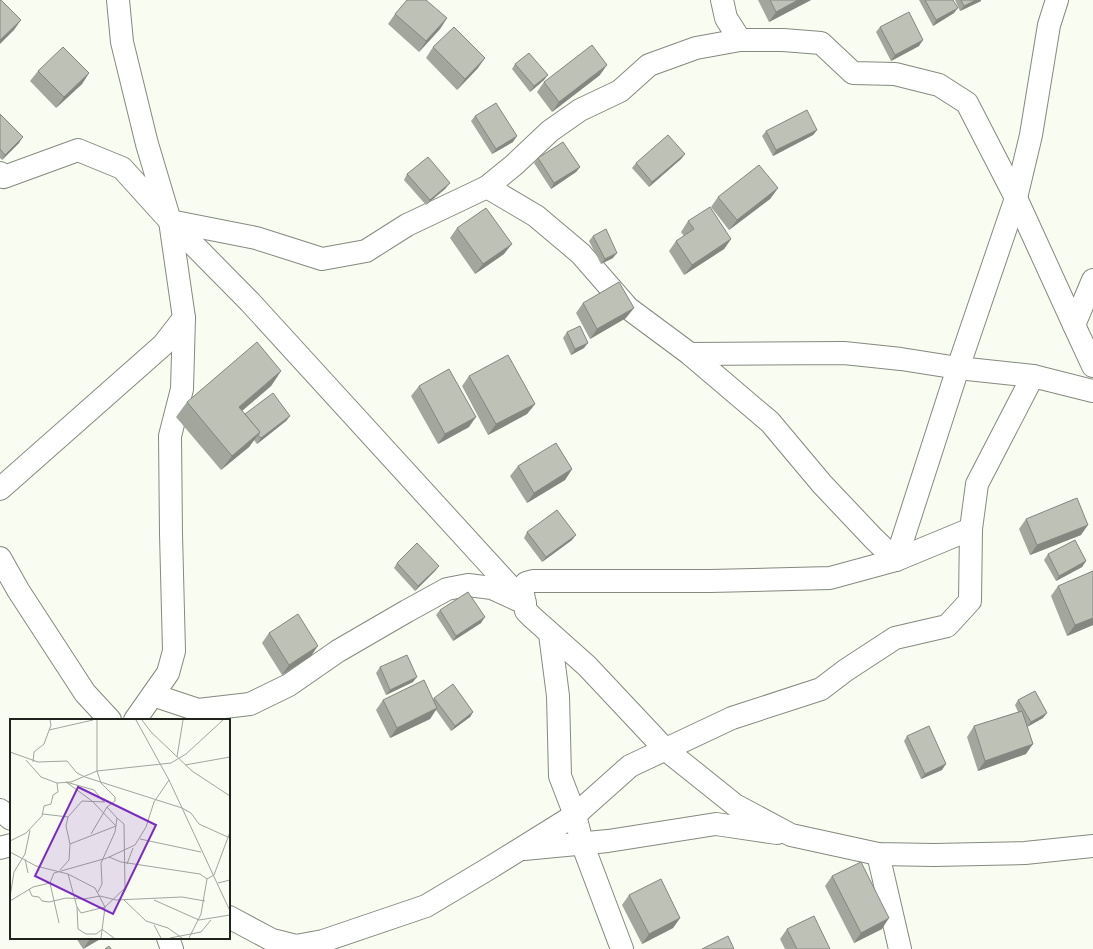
<svg xmlns="http://www.w3.org/2000/svg" width="1093" height="949" font-family="'Open Sans',sans-serif">
<style>
.lines{fill:none;stroke-linecap:round;stroke-linejoin:round}
.minor-casing{stroke:#85897f;stroke-width:24}
.minor{stroke:#fff;stroke-width:22}
.wall{fill:#a3a69d}
.shaded-wall{fill:#84877f}
.building{fill:#bdc1b6;stroke:#84877f}
.inset-road{fill:none;stroke:#a2a59d;stroke-width:1}
.view{fill:#7b2cbf;fill-opacity:0.15;stroke:#7b2cbf;stroke-width:2}
.inset-edge{fill:none;stroke:#20221e;stroke-width:2}
</style>
<rect width="100%" height="100%" fill="#f8fcf1"/>
<g class="lines">
<g class="minor-casing">
<g id="minor">
<path d="M118,0L122,42L147,144L170,221L184,318L182,389L170,436L171,534L174,651L168,673L135,720"/>
<path d="M722,0L726,18L740,40H783L821,43L853,73L895,74L939,85L967,103L1016,198L1074,325L1093,366"/>
<path d="M0,173L4,177L78,150L122,168L170,221L250,302L525,603"/>
<path d="M487,187L514,165L550,131L580,110L620,91L649,65L696,48L740,40"/>
<path d="M170,221L256,238L322,259L366,251L407,225L487,187L536,216L581,254L628,308L690,354L770,422L822,484L874,539L896,560L958,368L1016,198L1031,135L1049,25L1057,0"/>
<path d="M1074,325L1093,280"/>
<path d="M690,354L844,353L901,359L958,368L1033,376"/>
<path d="M1093,391L1033,376L977,484L971,529L896,560L830,578L710,581H533L526,583L522,588L526,611L532,617L587,666L665,749L735,805L791,835L878,854L934,855L1025,853L1093,846"/>
<path d="M0,489L163,345L184,318"/>
<path d="M0,558L18,590L85,693L110,720"/>
<path d="M550,634L558,696L560,776L575,815L582,843L622,949"/>
<path d="M153,695L198,710L250,704L289,685L338,651L407,611L447,589L468,585L492,588L518,600"/>
<path d="M0,810L11,819"/>
<path d="M0,848L11,845"/>
<path d="M524,849L608,841L716,824L777,833"/>
<path d="M878,854L900,949"/>
<path d="M229,917L272,940L296,946L323,941L426,906L488,869L575,815L630,766L732,718L821,689L846,670L895,638L947,626L970,601L971,529"/>
<path d="M168,938L172,949"/>
</g>
</g>
<use href="#minor" class="minor"/>
</g>
<g class="wall">
<path d="M758,0H811L769,22Z"/>
<path d="M919,0H953L954,13L933,26Z"/>
<path d="M955,0H981V1L960,11Z"/>
<path d="M395,14L447,18L440,29L419,52L388,24Z"/>
<path d="M880,27L919,46L891,61L876,32Z"/>
<path d="M433,47L478,68L457,90L426,58Z"/>
<path d="M515,64L544,80L530,92L512,69Z"/>
<path d="M38,71L89,73L82,84L56,108L30,81Z"/>
<path d="M600,75L552,112L537,92L544,82Z"/>
<path d="M0,114L19,143L2,160L0,158Z"/>
<path d="M475,116L513,142L492,154L471,121Z"/>
<path d="M817,130L813,135L773,156L762,136L766,131Z"/>
<path d="M685,154L681,159L649,187L632,168L636,163Z"/>
<path d="M538,158L580,167L576,172L551,189L534,163Z"/>
<path d="M407,174L446,188L426,205L404,180Z"/>
<path d="M778,188L770,199L729,230L711,207L718,197Z"/>
<path d="M688,221L731,239L724,249L684,275L669,251L676,241L684,236L681,232Z"/>
<path d="M457,228L504,254L475,274L450,238Z"/>
<path d="M593,236L613,258L601,264L589,241Z"/>
<path d="M583,303L626,318L590,339L576,313Z"/>
<path d="M567,332L584,348L571,355L563,338Z"/>
<path d="M281,371L271,386L242,411L245,414L290,416L286,421L257,444L254,440L249,447L221,470L176,417L187,402Z"/>
<path d="M469,376L535,404L527,414L488,435L462,386Z"/>
<path d="M419,386L469,427L438,444L411,396Z"/>
<path d="M518,466L572,469L565,480L527,503L510,476Z"/>
<path d="M1026,519L1081,535L1030,555L1019,529Z"/>
<path d="M527,532L572,540L542,562L524,538Z"/>
<path d="M1048,554L1086,561L1082,567L1056,581L1044,560Z"/>
<path d="M397,563L439,566L435,571L415,591L394,568Z"/>
<path d="M1093,571V625L1067,636L1051,596L1058,586Z"/>
<path d="M440,610L481,623L453,641L436,615Z"/>
<path d="M269,633L311,656L282,675L262,643Z"/>
<path d="M380,667L413,682L386,695L376,673Z"/>
<path d="M434,698L473,712L470,717L451,731L436,710L430,719L390,738L376,710L383,700H433Z"/>
<path d="M1018,700L1043,718L1027,727L1026,754L978,771L967,737L974,726L1018,712L1015,705Z"/>
<path d="M907,736L942,770L921,779L904,741Z"/>
<path d="M832,876L882,929L854,943L825,886Z"/>
<path d="M629,895L680,918L673,928L642,944L622,905Z"/>
<path d="M787,929L830,949H785L780,939Z"/>
<path d="M76,938H102L83,949Z"/>
</g>
<g class="shaded-wall">
<path d="M798,0H811L769,22L776,12Z"/>
<path d="M976,0H981V1L960,11L964,6Z"/>
<path d="M958,8L954,13L933,26L936,20Z"/>
<path d="M447,18L440,29L419,52L426,41Z"/>
<path d="M21,20L14,30L0,44V40Z"/>
<path d="M923,40L919,46L891,61L895,55Z"/>
<path d="M485,58L478,68L457,90L465,79Z"/>
<path d="M607,65L600,75L552,112L559,102Z"/>
<path d="M89,73L82,84L56,108L64,97Z"/>
<path d="M548,75L544,80L530,92L534,86Z"/>
<path d="M817,130L813,135L773,156L776,150Z"/>
<path d="M517,136L513,142L492,154L496,149Z"/>
<path d="M23,137L19,143L2,160L5,155Z"/>
<path d="M685,154L681,159L649,187L652,182Z"/>
<path d="M580,167L576,172L551,189L554,183Z"/>
<path d="M450,183L446,188L426,205L430,200Z"/>
<path d="M778,188L770,199L729,230L737,220Z"/>
<path d="M731,239L724,249L684,275L692,265Z"/>
<path d="M512,244L504,254L475,274L483,264Z"/>
<path d="M617,253L613,258L601,264L605,259Z"/>
<path d="M634,308L626,318L590,339L597,329Z"/>
<path d="M588,343L584,348L571,355L575,349Z"/>
<path d="M281,371L271,386L229,422L239,407Z"/>
<path d="M535,404L527,414L488,435L496,424Z"/>
<path d="M290,416L286,421L257,444L261,438Z"/>
<path d="M476,417L469,427L438,444L445,434Z"/>
<path d="M260,432L249,447L221,470L232,456Z"/>
<path d="M572,469L565,480L527,503L534,493Z"/>
<path d="M1088,525L1081,535L1030,555L1037,545Z"/>
<path d="M576,535L572,540L542,562L546,557Z"/>
<path d="M1086,561L1082,567L1056,581L1059,576Z"/>
<path d="M439,566L435,571L415,591L418,586Z"/>
<path d="M485,617L481,623L453,641L456,636Z"/>
<path d="M1093,618V625L1067,636L1075,625Z"/>
<path d="M318,646L311,656L282,675L289,665Z"/>
<path d="M417,677L413,682L386,695L390,690Z"/>
<path d="M437,708L430,719L390,738L397,728Z"/>
<path d="M473,712L470,717L451,731L455,726Z"/>
<path d="M1047,713L1043,718L1027,727L1031,722Z"/>
<path d="M1033,744L1026,754L978,771L985,761Z"/>
<path d="M946,764L942,770L921,779L925,774Z"/>
<path d="M680,918L673,928L642,944L649,934Z"/>
<path d="M889,918L882,929L854,943L861,933Z"/>
<path d="M92,938H102L83,949L90,939Z"/>
</g>
<g class="building">
<path d="M0,0H1L21,20L0,40Z"/>
<path d="M407,0H426L447,18L426,41L395,14Z"/>
<path d="M770,0H798L776,12Z"/>
<path d="M925,0H953L958,8L936,20Z"/>
<path d="M961,0H976L964,6Z"/>
<path d="M909,12L923,40L895,55L880,27Z"/>
<path d="M454,27L485,58L465,79L433,47Z"/>
<path d="M592,45L607,65L559,102L544,82Z"/>
<path d="M63,47L89,73L64,97L38,71Z"/>
<path d="M529,53L548,75L534,86L515,64Z"/>
<path d="M496,103L517,136L496,149L475,116Z"/>
<path d="M807,110L817,130L776,150L766,131Z"/>
<path d="M0,114L23,137L5,155L0,149Z"/>
<path d="M668,135L685,154L652,182L636,163Z"/>
<path d="M563,142L580,167L554,183L538,158Z"/>
<path d="M428,157L450,183L430,200L407,174Z"/>
<path d="M759,165L778,188L737,220L718,197Z"/>
<path d="M710,207L731,239L692,265L676,241L694,229L688,221Z"/>
<path d="M486,208L512,244L483,264L457,228Z"/>
<path d="M606,229L617,253L605,259L593,236Z"/>
<path d="M619,282L634,308L597,329L583,303Z"/>
<path d="M580,326L588,343L575,349L567,332Z"/>
<path d="M257,342L281,371L239,407L260,432L232,456L187,402Z"/>
<path d="M508,355L535,404L496,424L469,376Z"/>
<path d="M449,369L476,417L445,434L419,386Z"/>
<path d="M273,393L290,416L261,438L258,435L260,432L245,414Z"/>
<path d="M556,443L572,469L534,493L518,466Z"/>
<path d="M1077,498L1088,525L1037,545L1026,519Z"/>
<path d="M557,510L576,535L546,557L527,532Z"/>
<path d="M1075,540L1086,561L1059,576L1048,554Z"/>
<path d="M417,543L439,566L418,586L397,563Z"/>
<path d="M1093,571V618L1075,625L1058,586Z"/>
<path d="M468,592L485,617L456,636L440,610Z"/>
<path d="M298,614L318,646L289,665L269,633Z"/>
<path d="M407,655L417,677L390,690L380,667Z"/>
<path d="M424,680L437,708L397,728L383,700Z"/>
<path d="M453,684L473,712L455,726L434,698Z"/>
<path d="M1035,691L1047,713L1031,722L1018,700Z"/>
<path d="M1022,711L1033,744L985,761L974,726Z"/>
<path d="M929,726L946,764L925,774L907,736Z"/>
<path d="M861,862L889,918L861,933L832,876Z"/>
<path d="M661,879L680,918L649,934L629,895Z"/>
<path d="M814,916L830,949H797L787,929Z"/>
<path d="M728,936L734,949H702Z"/>
<path d="M109,946L111,949H105Z"/>
</g>
<g transform="translate(10 719)">
<rect width="220" height="220" fill="#f8fcf1"/>
<path class="inset-road" d="M87,1V52L91,64L105,78V82L97,88L107,99L105,113L91,144L92,165L88,173M126,1L159,61L220,192M132,1L141,13L182,52L220,77M39,11L83,1M0,33L28,43L57,42L67,54L75,58L172,89L181,94L189,105L220,119M167,38L173,1M16,41L31,58L47,64L61,63L87,52L161,44L176,35L213,1M23,43L24,33L34,25L41,6L40,1M175,46L220,38M33,95L58,98L72,82L95,83M58,98L56,107L60,125M81,115L97,88M130,120L191,133M0,122L16,114L32,97L34,87L41,85L43,76L48,73L47,64M0,133L26,147L58,155L85,169L95,188M99,138L111,143L190,155L197,160M15,140L18,154M117,145L123,129M50,151L59,141L60,125L106,107L82,82L56,63L84,71L94,83M58,155L67,188L71,194L95,188M40,164L49,204M208,164L220,161M19,170L22,177L29,178L32,182L39,183L56,179L74,180L90,177L106,181L172,178L195,182M0,178L4,153L15,135L20,111M114,181L136,202L158,209L172,219M144,181L189,201L220,196M0,182L23,168L40,164L44,154L97,139L125,126L136,108L144,83L159,61M67,188L68,210L76,215H86L93,210M144,206L151,219M93,211L104,219M91,219L95,188L115,169L114,105L107,99M160,219L191,213L201,201M179,219L191,195L197,160L204,156L220,113"/>
<path class="view" d="M68,68L146,106L103,195L25,157Z"/>
<rect width="220" height="220" class="inset-edge"/>
</g>
</svg>
